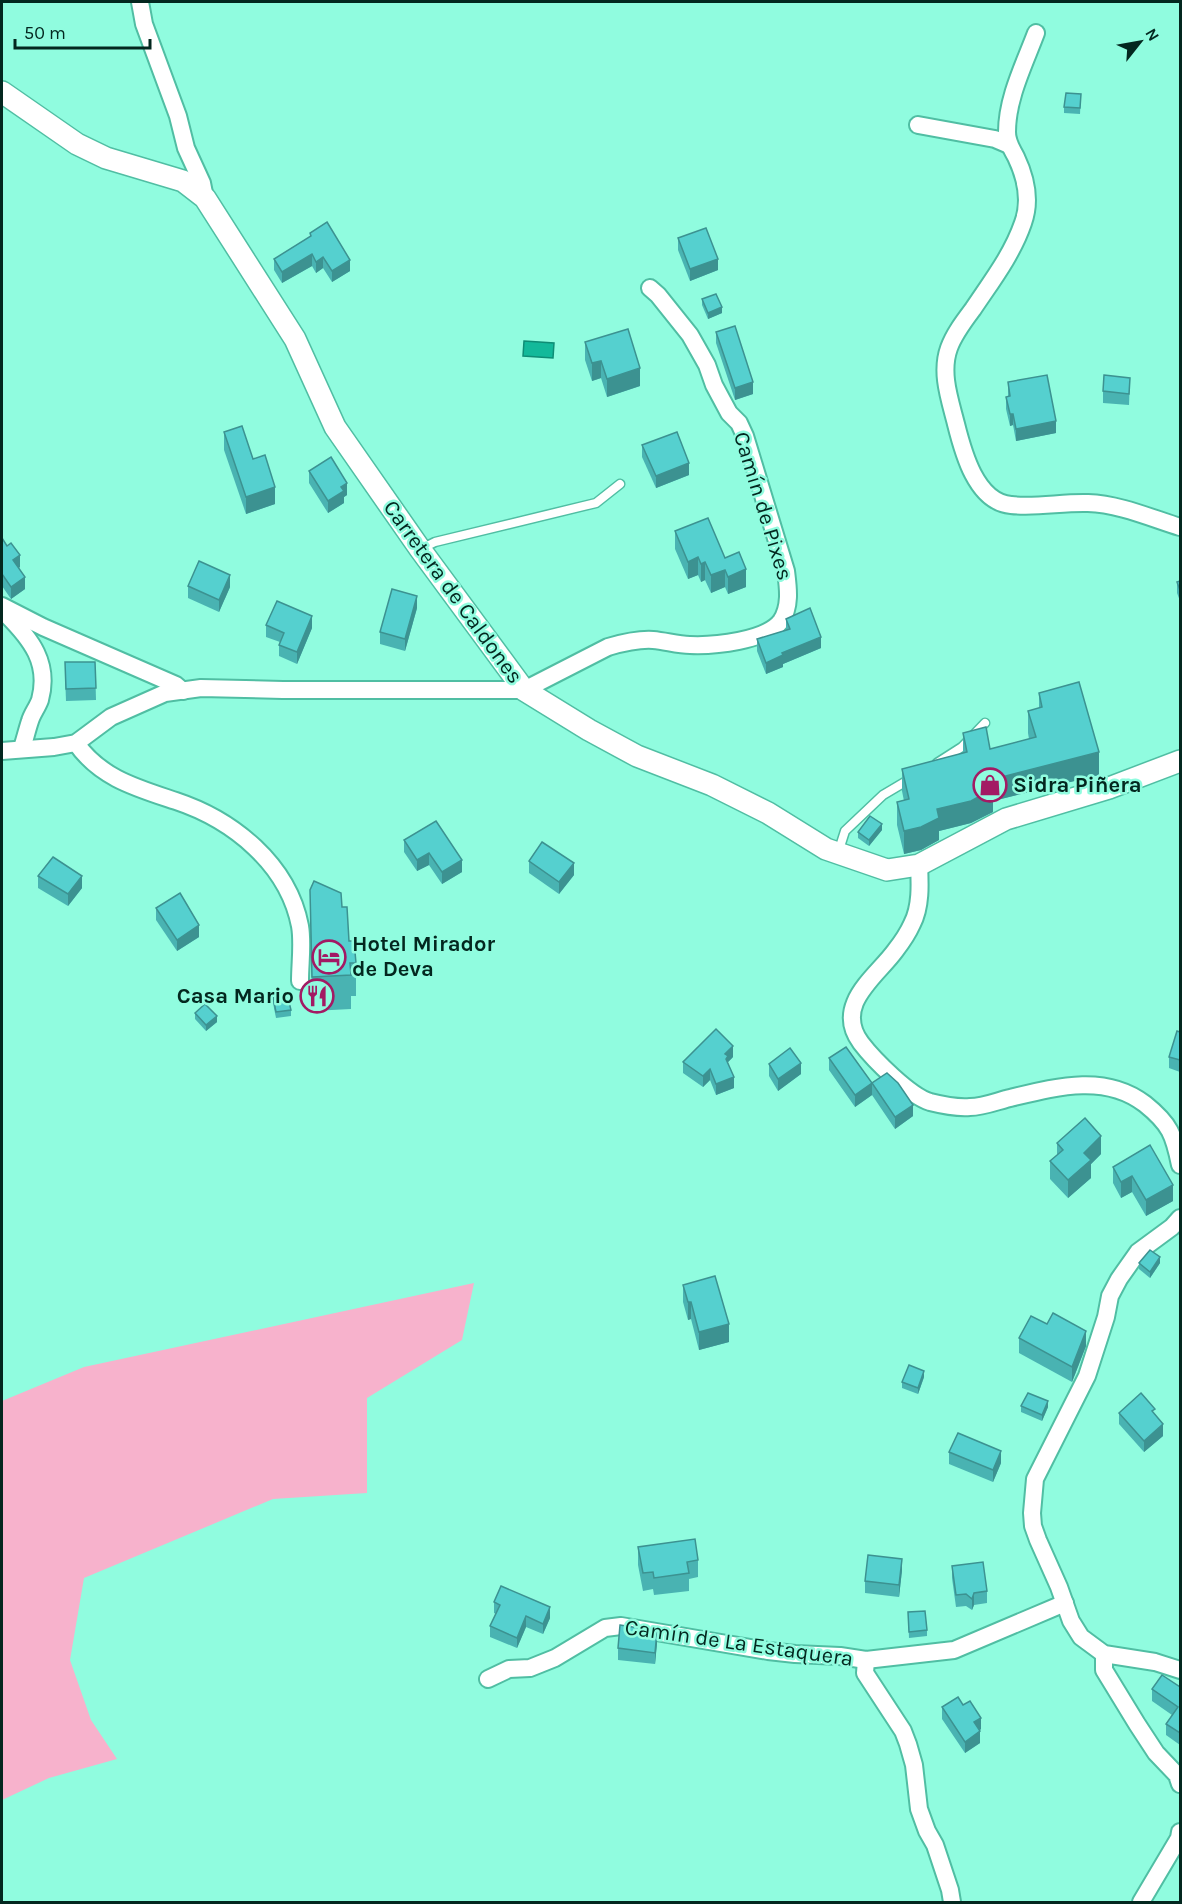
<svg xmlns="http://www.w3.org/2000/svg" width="1182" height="1904" font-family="Karla,sans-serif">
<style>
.green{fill:#f7b2cc}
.water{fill:#13b99a;stroke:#0e8d75;stroke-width:1.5}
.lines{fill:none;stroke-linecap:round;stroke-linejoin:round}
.service-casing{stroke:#50bea3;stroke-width:11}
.minor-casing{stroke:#50bea3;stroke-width:20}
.tertiary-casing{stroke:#50bea3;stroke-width:24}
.service{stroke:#fff;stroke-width:8}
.minor{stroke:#fff;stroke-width:16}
.tertiary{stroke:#fff;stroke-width:21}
.wall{fill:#49b3b2}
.shaded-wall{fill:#3c9291}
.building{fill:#55d0cf;stroke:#3c9291;stroke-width:1.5}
.labels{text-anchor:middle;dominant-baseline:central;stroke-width:5;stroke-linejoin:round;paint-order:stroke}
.street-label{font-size:22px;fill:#03271f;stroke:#90fcdf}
.poi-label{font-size:22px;font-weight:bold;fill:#03271f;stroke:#90fcdf;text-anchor:start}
</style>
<rect width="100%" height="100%" fill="#90fcdf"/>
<path class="green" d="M474,1283L462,1340L367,1398V1493L273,1499L84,1578L70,1660L91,1720L117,1759L49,1778L2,1800V1401L84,1367Z"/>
<path class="water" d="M524,341L554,343L553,358L523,356Z"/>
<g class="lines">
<g class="service-casing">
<g id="service">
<path d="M421,549L435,542L596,503L620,484"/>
<path d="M937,763L962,747L985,723"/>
<path d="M838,853L845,831L883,795L910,779"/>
</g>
</g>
<g class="minor-casing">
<g id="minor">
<path d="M140,2L144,24L178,116L186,148L202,183L205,198"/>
<path d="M1036,33C1024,65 1007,98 1007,132C1007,143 1012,149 1016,157C1026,178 1031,201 1023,223C1012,255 991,282 973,309C964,321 954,334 949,348C940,373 950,400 956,424C963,452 976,502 1011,505C1036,508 1063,502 1088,503C1119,504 1151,518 1180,527"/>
<path d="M918,125L995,139L1009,145"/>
<path d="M2,606L43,627L176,685L183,691"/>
<path d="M6,614C31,639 50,663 40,700C37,708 32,714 30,721C27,730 25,739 22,748"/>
<path d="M76,743C100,778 137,788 176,801C233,820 288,864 300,926C303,943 300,963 300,981"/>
<path d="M2,751L54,747L76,743L111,717L165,693L201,688L283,690H524L608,647C622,643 639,639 653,640C666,641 677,645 690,645C714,646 766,641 781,621C791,606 788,587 786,571L745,436L739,423L729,413L714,385L707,365L690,335L658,295L650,288"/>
<path d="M919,865C920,884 921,907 912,924C908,933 902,942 895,951C876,977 833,1005 861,1043C874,1060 910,1096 930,1102C942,1105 958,1108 970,1107C982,1107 995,1102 1006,1099C1052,1088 1104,1072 1145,1104C1170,1124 1174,1135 1180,1165"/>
<path d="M1180,1218L1172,1227L1138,1252L1119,1279L1110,1296L1106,1317L1087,1376L1035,1479L1032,1513L1033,1526L1038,1540L1059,1587L1071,1621L1081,1637L1104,1654L1155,1662L1180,1670"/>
<path d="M1104,1654V1670L1137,1724L1156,1753L1177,1775L1180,1784"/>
<path d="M866,1660L865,1673L903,1731L908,1744L914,1765L919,1809L927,1831L935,1845L950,1890L952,1902"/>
<path d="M488,1679L509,1669L530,1668L555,1658L605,1628L621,1626L768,1651L795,1654L840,1656L866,1660L954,1650L1065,1603"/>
<path d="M1141,1902L1179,1838L1180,1832"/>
</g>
</g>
<g class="tertiary-casing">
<path id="tertiary" d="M2,92L77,144L106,158L183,181L205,198L295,339L335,427L420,549L524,690L589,730L637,756L712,785L768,813L826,849L887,870L919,865L1006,819L1109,788L1180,761"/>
</g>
<use href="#service" class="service"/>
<use href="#minor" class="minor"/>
<use href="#tertiary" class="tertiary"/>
</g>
<g class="wall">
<path d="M1081,94L1080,114L1064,113V107Z"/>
<path d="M310,233L350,271L332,282L323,268L316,273L312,266L282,283L274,270V259L310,237Z"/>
<path d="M678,238L718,270L690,281L678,250Z"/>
<path d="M702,299L722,313L708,319L702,305Z"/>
<path d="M716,332L753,394L735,400L716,343Z"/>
<path d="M585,342L640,386L607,397L601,378L592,381L585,360Z"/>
<path d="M1130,378L1129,405L1103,403V391Z"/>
<path d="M1008,382L1056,433L1016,441L1013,425L1010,426L1006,409V397H1008Z"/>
<path d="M224,432L253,459L275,504L246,514L224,450Z"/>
<path d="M642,445L689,475L656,488L642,457Z"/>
<path d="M309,471L347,495L344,497V503L328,513L309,483Z"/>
<path d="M675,531L725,558L746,587L728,594L725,587L711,593L705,580L701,582L698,575L688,579L675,549Z"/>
<path d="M2,538L20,567L18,568L25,589L11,599L2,586Z"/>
<path d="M1177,582L1180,590V601L1177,593Z"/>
<path d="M188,586L230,587L219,612L188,598Z"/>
<path d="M417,608L405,651L380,644V632Z"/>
<path d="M786,619L821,648L783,664V667L766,674L757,651V639L786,630Z"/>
<path d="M266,625L312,628L297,664L279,656V645L280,642L266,637Z"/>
<path d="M95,662L96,700L66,701L65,674Z"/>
<path d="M1039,693L1099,775L993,801V812L971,823L939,831V840L921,850L904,854L897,825V802L904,801L902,791V769L963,753V733L990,749L1029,739L1028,733V711L1039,708Z"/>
<path d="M882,830L869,846L858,838V832Z"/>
<path d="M404,840L462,872L442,884L429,865L417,871L404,852Z"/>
<path d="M529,861L574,875L559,894L529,873Z"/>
<path d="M38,876L82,888L68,906L38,888Z"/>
<path d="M310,890L342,907L349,941L356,963V996H351V1009L312,1011Z"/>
<path d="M156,908L199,937L177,951L156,920Z"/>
<path d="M273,997L291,1010V1016L276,1018L273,1003Z"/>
<path d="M195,1013L217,1022L206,1031L195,1019Z"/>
<path d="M1180,1032V1072L1169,1068V1057Z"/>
<path d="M733,1057L728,1062V1064L734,1088L716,1095L710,1080L703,1087L683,1073V1062Z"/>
<path d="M829,1058L872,1083L913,1116L895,1129L872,1095L855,1107L829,1070Z"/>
<path d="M769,1064L801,1074L778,1091L769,1076Z"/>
<path d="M1057,1143L1101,1154L1091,1164V1178L1068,1198L1050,1179V1161L1057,1155Z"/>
<path d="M1150,1145L1173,1201L1146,1216L1132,1192L1121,1198L1113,1183V1167Z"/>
<path d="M1139,1263H1160L1150,1278L1139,1269Z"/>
<path d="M683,1285L729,1342L699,1350L691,1319L688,1320L683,1302Z"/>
<path d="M1019,1338L1086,1346L1072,1382L1019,1353Z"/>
<path d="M924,1377L918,1394L902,1388V1382Z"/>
<path d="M1021,1406L1048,1407L1042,1421L1021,1412Z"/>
<path d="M1119,1413L1155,1414L1163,1436L1144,1452L1119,1424Z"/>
<path d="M949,1452L1001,1463L993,1482L949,1464Z"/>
<path d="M638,1547L698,1560V1577L689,1579V1591L654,1595L653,1589L643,1591L638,1565Z"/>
<path d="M952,1566L987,1591V1603L974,1605L972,1610L966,1606L956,1607L952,1578Z"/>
<path d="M902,1570L899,1597L865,1593V1581Z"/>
<path d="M494,1602L550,1618L543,1634L526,1627L517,1648L490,1637V1626L496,1614L494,1613Z"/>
<path d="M908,1612L927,1630V1636L909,1638Z"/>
<path d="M657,1643L655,1664L618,1660V1648Z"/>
<path d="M1180,1687V1745L1166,1735V1724L1172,1715L1152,1701V1689Z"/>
<path d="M963,1705L981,1729L979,1731L980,1743L965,1753L942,1719V1707Z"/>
</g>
<g class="shaded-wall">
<path d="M312,254V266L282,283V272Z"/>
<path d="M323,257V268L316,273V262Z"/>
<path d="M718,259V270L690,281V269Z"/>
<path d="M350,260V271L332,282V271Z"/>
<path d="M722,307V313L708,319V313Z"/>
<path d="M601,361V378L592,381V363Z"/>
<path d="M640,368V386L607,397V379Z"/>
<path d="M753,382V394L735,400V388Z"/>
<path d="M1010,414H1013V425L1010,426Z"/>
<path d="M1056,421V433L1016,441V429Z"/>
<path d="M689,463V475L656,488V476Z"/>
<path d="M347,483V495L344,497V503L328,513V501L341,487Z"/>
<path d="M275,487V504L246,514V497Z"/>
<path d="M20,555V567L13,572V560Z"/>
<path d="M698,557V575L688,579V562Z"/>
<path d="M705,562V580L701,582V564Z"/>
<path d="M746,569V587L728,594V577Z"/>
<path d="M725,570V587L711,593V575Z"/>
<path d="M230,575V587L219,612V600Z"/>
<path d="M25,577V589L11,599V587Z"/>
<path d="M417,596V608L405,651V639Z"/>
<path d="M312,616V628L297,664V652Z"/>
<path d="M821,637V648L783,664V667L766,674V663L782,653Z"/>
<path d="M1099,752V775L993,801V812L971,823L939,831V840L921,850L904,854V831L937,809L990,780Z"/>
<path d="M882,824V830L869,846V840Z"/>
<path d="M429,853V865L417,871V860Z"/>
<path d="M462,860V872L442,884V872Z"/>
<path d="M574,863V875L559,894V882Z"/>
<path d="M82,876V888L68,906V894Z"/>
<path d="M199,925V937L177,951V940Z"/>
<path d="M217,1016V1022L206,1031V1025Z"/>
<path d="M733,1046V1057L728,1062V1067L725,1054Z"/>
<path d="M801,1063V1074L778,1091V1079Z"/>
<path d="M710,1069V1080L703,1087V1076Z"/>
<path d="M734,1077V1088L716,1095V1084Z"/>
<path d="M872,1083V1095L855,1107V1095Z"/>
<path d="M913,1105V1116L895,1129V1117Z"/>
<path d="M1101,1136V1154L1091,1164V1178L1068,1198V1180L1084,1153Z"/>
<path d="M1132,1176V1192L1121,1198V1182Z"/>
<path d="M1173,1185V1201L1146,1216V1200Z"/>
<path d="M1160,1257V1263L1150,1278V1272Z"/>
<path d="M688,1302H691V1319L688,1320Z"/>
<path d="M729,1324V1342L699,1350V1332Z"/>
<path d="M1086,1331V1346L1072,1382V1367Z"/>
<path d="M924,1371V1377L918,1394V1388Z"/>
<path d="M1048,1401V1407L1042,1421V1415Z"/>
<path d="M1163,1424V1436L1144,1452V1441Z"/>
<path d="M1001,1451V1463L993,1482V1470Z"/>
<path d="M902,1559V1570L899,1597V1585Z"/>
<path d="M974,1593V1605L972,1610V1599Z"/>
<path d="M550,1607V1618L543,1634V1624Z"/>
<path d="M526,1616V1627L517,1648V1638Z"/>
<path d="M657,1631V1643L655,1664V1653Z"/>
<path d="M981,1718V1729L974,1734V1722Z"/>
<path d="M980,1731V1743L965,1753V1742Z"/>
</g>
<g class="building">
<path d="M1066,93L1081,94L1080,108L1064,107Z"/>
<path d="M327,222L350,260L332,271L323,257L316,262L312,254L282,272L274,259L311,236L310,233Z"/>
<path d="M706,228L718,259L690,269L678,238Z"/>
<path d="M716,294L722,307L708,313L702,299Z"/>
<path d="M735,326L753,382L735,388L716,332Z"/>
<path d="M628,329L640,368L607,379L601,361L592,363L585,342Z"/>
<path d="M1047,375L1056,421L1016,429L1013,414H1010L1006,397L1010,396L1008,382Z"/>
<path d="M1104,375L1130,378L1129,394L1103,391Z"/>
<path d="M242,426L253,459L265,455L275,487L246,497L224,432Z"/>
<path d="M677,432L689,463L656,476L642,445Z"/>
<path d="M331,457L347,483L341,487L344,491L328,501L309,471Z"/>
<path d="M708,518L725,558L739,552L746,569L728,577L725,570L711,575L705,562L701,564L698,557L688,562L675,531Z"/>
<path d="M2,538L7,546L11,543L20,555L13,560L25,577L11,587L2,574Z"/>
<path d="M199,561L230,575L219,600L188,586Z"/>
<path d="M1180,581V590L1177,582Z"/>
<path d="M392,589L417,596L405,639L380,632Z"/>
<path d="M277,601L312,616L297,652L279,645L284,633L266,625Z"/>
<path d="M810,608L821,637L782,653L783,655L766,663L757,639L790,629L786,619Z"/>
<path d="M65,662H95L96,688L66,689Z"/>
<path d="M1079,682L1099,752L990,780L993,789L971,801L937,809L939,818L921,827L904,831L897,802L909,799L902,769L967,752L963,733L986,727L990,749L1036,737L1028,711L1042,707L1039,693Z"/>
<path d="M870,816L882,824L869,840L858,832Z"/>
<path d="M436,821L462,860L442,872L429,853L417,860L404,840Z"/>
<path d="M542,842L574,863L559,882L529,861Z"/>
<path d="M53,857L82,876L68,894L38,876Z"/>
<path d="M314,881L341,893L342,907H347L349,941H354L356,963H350L351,975L312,977L310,890Z"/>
<path d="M180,893L199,925L177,940L156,908Z"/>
<path d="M287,994L291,1010L276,1012L273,997Z"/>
<path d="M205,1004L217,1016L206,1025L195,1013Z"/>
<path d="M716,1029L733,1046L725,1054L728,1056L726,1059L734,1077L716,1084L710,1069L703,1076L683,1062Z"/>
<path d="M1177,1031L1180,1032V1060L1169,1057Z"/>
<path d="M846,1047L872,1083L855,1095L829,1058Z"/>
<path d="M790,1048L801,1063L778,1079L769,1064Z"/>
<path d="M887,1073L898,1083L913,1105L895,1117L872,1083Z"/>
<path d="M1085,1118L1101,1136L1084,1153L1091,1160L1068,1180L1050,1161L1063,1150L1057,1143Z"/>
<path d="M1150,1145L1173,1185L1146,1200L1132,1176L1121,1182L1113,1167Z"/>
<path d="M1150,1250L1160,1257L1150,1272L1139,1263Z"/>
<path d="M715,1276L729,1324L699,1332L691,1302H688L683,1285Z"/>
<path d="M1053,1313L1086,1331L1072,1367L1019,1338L1031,1316L1047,1324Z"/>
<path d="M909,1365L924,1371L918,1388L902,1382Z"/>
<path d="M1028,1393L1048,1401L1042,1415L1021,1406Z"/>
<path d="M1141,1393L1155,1409L1152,1411L1163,1424L1144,1441L1119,1413Z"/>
<path d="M958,1433L1001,1451L993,1470L949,1452Z"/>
<path d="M695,1539L698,1560L687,1562L689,1573L654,1578L653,1572L643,1573L638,1547Z"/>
<path d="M868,1555L902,1559L899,1585L865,1581Z"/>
<path d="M983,1562L987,1591L974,1593L972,1599L966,1594L956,1595L952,1566Z"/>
<path d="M501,1586L550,1607L543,1624L526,1616L517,1638L490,1626L500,1605L494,1602Z"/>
<path d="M925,1611L927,1630L909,1632L908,1612Z"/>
<path d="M620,1625L657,1631L655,1653L618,1648Z"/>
<path d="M1162,1675L1180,1687V1733L1166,1724L1178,1707L1152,1689Z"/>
<path d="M958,1697L963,1705L970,1701L981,1718L974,1722L980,1731L965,1742L942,1707Z"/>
</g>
<defs>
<g id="shop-ring" transform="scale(1.725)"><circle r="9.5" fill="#90fcdf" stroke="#a31a64" stroke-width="1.5"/><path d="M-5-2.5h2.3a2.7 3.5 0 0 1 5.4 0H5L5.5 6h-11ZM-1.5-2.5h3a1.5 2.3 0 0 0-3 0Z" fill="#a31a64"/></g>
<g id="hotel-ring" transform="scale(1.725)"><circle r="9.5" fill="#90fcdf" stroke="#a31a64" stroke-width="1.5"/><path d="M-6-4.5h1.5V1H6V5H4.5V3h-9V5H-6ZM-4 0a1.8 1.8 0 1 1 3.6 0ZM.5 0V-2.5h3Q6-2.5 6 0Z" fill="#a31a64"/></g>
<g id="restaurant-ring" transform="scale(1.725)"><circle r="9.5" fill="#90fcdf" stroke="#a31a64" stroke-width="1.5"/><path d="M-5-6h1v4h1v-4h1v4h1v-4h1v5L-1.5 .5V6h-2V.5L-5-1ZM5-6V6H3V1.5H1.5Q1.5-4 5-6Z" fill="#a31a64"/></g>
</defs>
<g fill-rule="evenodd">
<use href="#shop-ring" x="990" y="785"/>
<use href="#hotel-ring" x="329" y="957"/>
<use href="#restaurant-ring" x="317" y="996"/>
</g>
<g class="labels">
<g class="street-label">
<text transform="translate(763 506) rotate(73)">Camín de Pixes</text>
<text transform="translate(453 592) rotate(54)">Carretera de Caldones</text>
<text transform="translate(739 1643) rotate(8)">Camín de La Estaquera</text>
</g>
<g class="poi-label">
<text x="1013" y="785">Sidra Piñera</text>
<text x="352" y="944">Hotel Mirador<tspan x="352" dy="25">de Deva</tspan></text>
<text x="294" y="996" text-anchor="end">Casa Mario</text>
</g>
</g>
<rect width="1182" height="1904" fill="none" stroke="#03271f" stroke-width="6"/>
<g transform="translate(1140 42) rotate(59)" stroke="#90fcdf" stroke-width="4.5" paint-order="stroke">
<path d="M0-4.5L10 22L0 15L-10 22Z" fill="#03271f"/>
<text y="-9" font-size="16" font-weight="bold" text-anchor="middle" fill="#03271f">N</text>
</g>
<path d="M15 39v9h135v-9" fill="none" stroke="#03271f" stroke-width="3"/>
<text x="24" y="39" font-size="18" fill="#03271f" stroke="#90fcdf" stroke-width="4.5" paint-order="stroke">50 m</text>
</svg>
